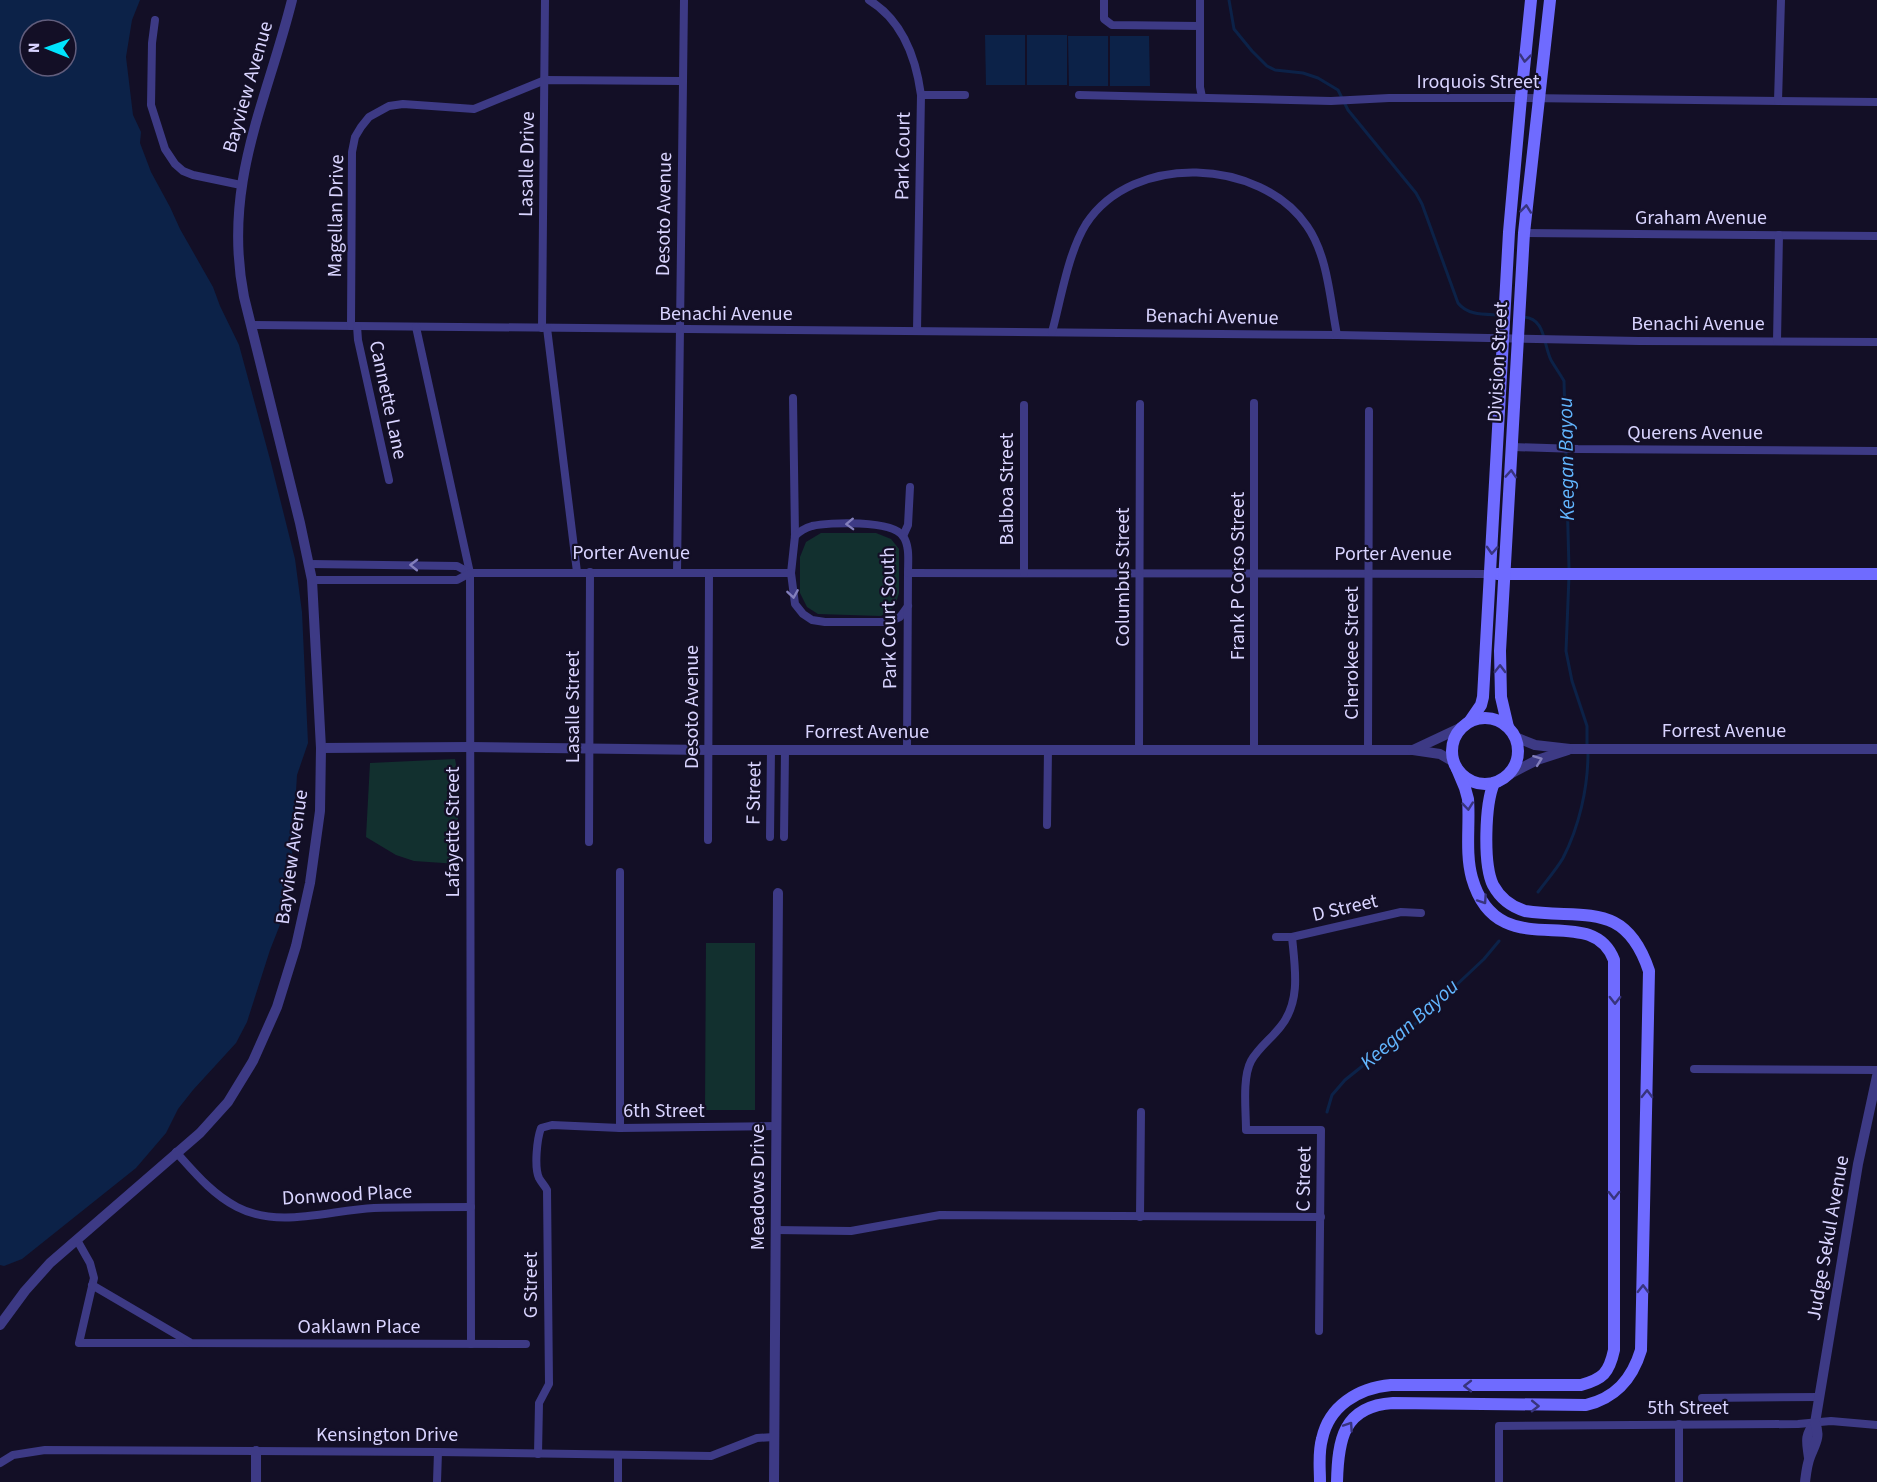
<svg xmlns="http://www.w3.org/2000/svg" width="1877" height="1482" font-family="'Source Sans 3',sans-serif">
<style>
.green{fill:#12302f}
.water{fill:#0c2248;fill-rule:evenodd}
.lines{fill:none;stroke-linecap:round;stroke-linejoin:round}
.stream{stroke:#0c2248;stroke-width:3}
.minor{stroke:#3d3a85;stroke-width:8}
.tertiary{stroke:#3d3a85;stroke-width:10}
.secondary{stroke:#6f6bff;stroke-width:12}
.oneway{stroke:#38347d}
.oneway2{stroke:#837fbc}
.labels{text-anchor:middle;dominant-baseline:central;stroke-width:4.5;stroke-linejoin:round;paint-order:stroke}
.street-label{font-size:20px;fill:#d9d4ff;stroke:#130f26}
.water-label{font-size:21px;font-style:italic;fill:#62b6ff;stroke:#130f26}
</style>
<rect width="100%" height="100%" fill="#130f26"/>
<g class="green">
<path d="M821,533H876L891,539L899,549V593L895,606L881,616L818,614L807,607L800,593V557L806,542Z"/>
<path d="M455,759L458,775V864L414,861L396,855L366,837L370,763Z"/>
<path d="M706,943H755V1110H705Z"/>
</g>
<g class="water">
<path d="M0,0H140L132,20L126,57L133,115L141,132L140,143L151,172L170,207L180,229L213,287L220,306L239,345L271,463L295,559L302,612L308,743L297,775L290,887L285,912L270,950L247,1022L236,1043L193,1090L178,1109L166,1133L136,1168L22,1259L4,1266L0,1265ZM30,30H66V66H30Z"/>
<path d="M985,35H1025V85H986Z"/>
<rect x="1027" y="35" width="40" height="50"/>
<path d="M1068,36H1108V86H1069Z"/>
<path d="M1110,36H1149L1150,86H1110Z"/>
</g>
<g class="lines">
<g class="stream">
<path d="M1229,0L1234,29L1252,51L1267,66L1275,70L1303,73L1318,78L1338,90L1348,110L1416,193L1422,204L1458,303C1468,316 1486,314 1501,315"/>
<path d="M1523,317C1546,318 1543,344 1551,360C1555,367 1560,374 1564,381L1569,569"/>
<path d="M1569,576L1566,651L1572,681L1587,726V746"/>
<path d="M1538,892C1546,881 1556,870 1563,858C1579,827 1588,788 1588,753"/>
<path d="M1327,1112L1332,1095L1345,1080L1415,1024L1484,959L1499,941"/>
</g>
<g class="minor">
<path d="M869,0C902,20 916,58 921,95L917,331"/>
<path d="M1104,0V19L1112,25L1199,26"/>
<path d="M1200,0V87L1202,97"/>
<path d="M155,20L152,43L151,105L165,149L175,164L183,171L193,175L241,185"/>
<path d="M921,95H965"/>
<path d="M1079,95L1331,101L1389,98H1521L1877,102"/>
<path d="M1778,101L1781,0"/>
<path d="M1524,233L1877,236"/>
<path d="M251,325L1337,335L1639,341L1877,342"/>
<path d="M351,326L352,152L355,137L361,127L369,117L389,106L403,104L474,109L545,80L682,81"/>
<path d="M357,326L358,340L389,480"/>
<path d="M416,327L470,573L471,1344"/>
<path d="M542,328L545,0"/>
<path d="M547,328L577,572"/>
<path d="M1052,332C1061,299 1068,253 1086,224C1133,152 1260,158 1307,226C1328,256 1330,300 1337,335"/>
<path d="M1777,341L1779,235"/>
<path d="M793,398L795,536L791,573L795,604L803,614L812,620L825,622H888L900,617L908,606"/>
<path d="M1513,447L1578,449L1877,451"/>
<path d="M795,536C800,531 805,528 812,526C829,522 892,520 903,536C910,546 908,561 908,573L907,750"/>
<path d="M903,536L908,525L910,487"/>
<path d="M310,564L457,566L470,573"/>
<path d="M677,573L684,0"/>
<path d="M908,573L1491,574"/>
<path d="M1024,573V405"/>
<path d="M312,580H457L470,573H791"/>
<path d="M1139,750L1140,404"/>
<path d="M1254,750V403"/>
<path d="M1368,750L1369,411"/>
<path d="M1047,825L1048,749"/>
<path d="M770,837L771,749"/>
<path d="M784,837L785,750"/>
<path d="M708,840L709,573"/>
<path d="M589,842L590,572"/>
<path d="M620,872V1128"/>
<path d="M1276,937H1292L1401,912L1421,913"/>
<path d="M1292,937C1295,968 1301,1001 1281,1026C1272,1038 1258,1048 1251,1061C1242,1078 1246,1111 1246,1130H1321L1319,1331"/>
<path d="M1694,1069L1877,1070"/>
<path d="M176,1152C195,1173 212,1194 237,1207C279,1229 330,1210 374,1208C406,1207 438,1207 471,1207"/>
<path d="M1140,1217L1141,1112"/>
<path d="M775,1230L851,1231L940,1215L1321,1217"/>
<path d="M77,1240L90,1263L94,1278L79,1343H189"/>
<path d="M92,1285L191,1343L526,1344"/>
<path d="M1702,1398L1819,1397"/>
<path d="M1679,1424V1482"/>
<path d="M538,1454L539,1403L549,1384L547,1190C545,1186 541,1182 539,1178C534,1167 537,1139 541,1128L552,1125L620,1128L776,1126"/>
<path d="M0,1463L13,1455L45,1450L438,1452L711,1456L757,1438L774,1437"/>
<path d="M437,1482L438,1452"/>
<path d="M618,1482V1455"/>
<path d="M1499,1482V1426L1798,1424L1831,1421L1877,1425"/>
</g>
<g class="tertiary">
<path d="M1515,737L1535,745L1570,749H1877"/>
<path d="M321,748L470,747L708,750H1413L1440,754L1454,762"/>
<path d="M1413,750L1462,727"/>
<path d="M1508,775L1537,760L1568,750"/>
<path d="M0,1325L25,1291L50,1263L200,1133L228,1102L253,1061L277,1007L296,946L310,883L320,811L321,748L312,580L300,523L244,297C222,185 266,104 292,0"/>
<path d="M1809,1458C1807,1442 1804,1436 1815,1423L1858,1164L1877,1076"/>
<path d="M256,1482V1451"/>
<path d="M774,1482L778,893"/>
<path d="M1805,1482C1806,1474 1807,1464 1810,1457C1815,1444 1821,1436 1815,1423"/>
</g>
<g class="secondary">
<path d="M1497,574H1877"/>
<circle cx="1485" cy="751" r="33"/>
<path d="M1470,721L1481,705L1483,697L1509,232L1521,98L1531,0"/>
<path d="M1508,727L1501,697L1500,651L1524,233L1550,0"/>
<path d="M1320,1482C1320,1468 1318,1453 1322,1439C1329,1406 1358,1388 1391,1385H1581C1603,1379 1609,1373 1614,1350V960C1590,898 1498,969 1472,878C1465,853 1470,824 1468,799L1465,788L1457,769"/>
<path d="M1337,1482C1338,1440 1343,1406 1393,1403L1586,1405C1615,1398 1632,1380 1641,1350L1649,971C1625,899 1583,920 1525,911C1512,907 1500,898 1493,885C1483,864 1485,804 1494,783"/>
</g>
</g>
<defs><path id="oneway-chevron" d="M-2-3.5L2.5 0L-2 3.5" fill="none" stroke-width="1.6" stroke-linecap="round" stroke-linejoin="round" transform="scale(1.5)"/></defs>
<g class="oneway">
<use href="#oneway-chevron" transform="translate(1525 58) rotate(96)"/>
<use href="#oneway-chevron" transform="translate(1526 209) rotate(-84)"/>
<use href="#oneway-chevron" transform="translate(1511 474) rotate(-86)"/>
<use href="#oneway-chevron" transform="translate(1492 550) rotate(93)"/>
<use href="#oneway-chevron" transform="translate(1500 669) rotate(-89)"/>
<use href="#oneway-chevron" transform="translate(1468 806) rotate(84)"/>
<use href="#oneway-chevron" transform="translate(1483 900) rotate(56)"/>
<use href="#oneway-chevron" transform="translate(1615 1000) rotate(90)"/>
<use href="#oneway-chevron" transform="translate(1647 1094) rotate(-89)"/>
<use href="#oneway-chevron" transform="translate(1614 1195) rotate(90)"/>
<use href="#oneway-chevron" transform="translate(1643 1289) rotate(-89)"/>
<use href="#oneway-chevron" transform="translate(1468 1386) rotate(-180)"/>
<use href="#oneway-chevron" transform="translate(1535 1406) rotate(1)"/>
<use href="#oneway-chevron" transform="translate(1349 1426) rotate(-56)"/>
</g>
<g class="oneway2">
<use href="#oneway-chevron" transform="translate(850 524) rotate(178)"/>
<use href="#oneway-chevron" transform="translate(414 565) rotate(-179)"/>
<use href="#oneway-chevron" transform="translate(793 594) rotate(81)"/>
<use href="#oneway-chevron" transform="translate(1538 760) rotate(-21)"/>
</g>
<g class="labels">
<g class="street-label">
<text x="1478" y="82">Iroquois Street</text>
<text transform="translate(248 87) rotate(-74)">Bayview Avenue</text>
<text transform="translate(903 156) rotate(-89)">Park Court</text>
<text transform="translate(527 164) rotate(-89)">Lasalle Drive</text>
<text transform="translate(664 214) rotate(-89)">Desoto Avenue</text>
<text transform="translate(336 216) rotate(-89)">Magellan Drive</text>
<text x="1701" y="218">Graham Avenue</text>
<text x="726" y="314">Benachi Avenue</text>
<text transform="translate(1212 317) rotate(1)">Benachi Avenue</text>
<text x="1698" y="324">Benachi Avenue</text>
<text transform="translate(1498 362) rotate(-87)">Division Street</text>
<text transform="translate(388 400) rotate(78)">Cannette Lane</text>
<text x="1695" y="433">Querens Avenue</text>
<text transform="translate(1007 489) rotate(-90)">Balboa Street</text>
<text x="631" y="553">Porter Avenue</text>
<text x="1393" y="554">Porter Avenue</text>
<text transform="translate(1238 576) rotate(-90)">Frank P Corso Street</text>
<text transform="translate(1123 577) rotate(-90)">Columbus Street</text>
<text transform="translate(889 618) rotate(-91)">Park Court South</text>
<text transform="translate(1352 653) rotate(-90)">Cherokee Street</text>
<text transform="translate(573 707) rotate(-90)">Lasalle Street</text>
<text transform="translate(692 707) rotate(-90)">Desoto Avenue</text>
<text x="1724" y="731">Forrest Avenue</text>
<text x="867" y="732">Forrest Avenue</text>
<text transform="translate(754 793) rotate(-89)">F Street</text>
<text transform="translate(453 832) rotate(-90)">Lafayette Street</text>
<text transform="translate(292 857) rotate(-82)">Bayview Avenue</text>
<text transform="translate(1345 908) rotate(-13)">D Street</text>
<text x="664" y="1111">6th Street</text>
<text transform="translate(1304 1179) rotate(-89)">C Street</text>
<text transform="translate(758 1187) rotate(-90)">Meadows Drive</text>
<text transform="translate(347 1195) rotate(-3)">Donwood Place</text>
<text transform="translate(1828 1238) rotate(-80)">Judge Sekul Avenue</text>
<text transform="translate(531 1285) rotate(-90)">G Street</text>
<text x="359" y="1327">Oaklawn Place</text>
<text x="1688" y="1408">5th Street</text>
<text x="387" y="1435">Kensington Drive</text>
</g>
<g class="water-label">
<text transform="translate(1566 459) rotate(-91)">Keegan Bayou</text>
<text transform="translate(1409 1024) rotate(-42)">Keegan Bayou</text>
</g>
</g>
<g transform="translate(48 48) rotate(271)"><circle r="28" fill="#130f26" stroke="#625e7d" stroke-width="1.5"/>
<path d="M0-4.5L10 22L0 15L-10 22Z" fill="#00e5ff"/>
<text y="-9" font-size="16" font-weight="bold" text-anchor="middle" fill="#d9d4ff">N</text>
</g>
</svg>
